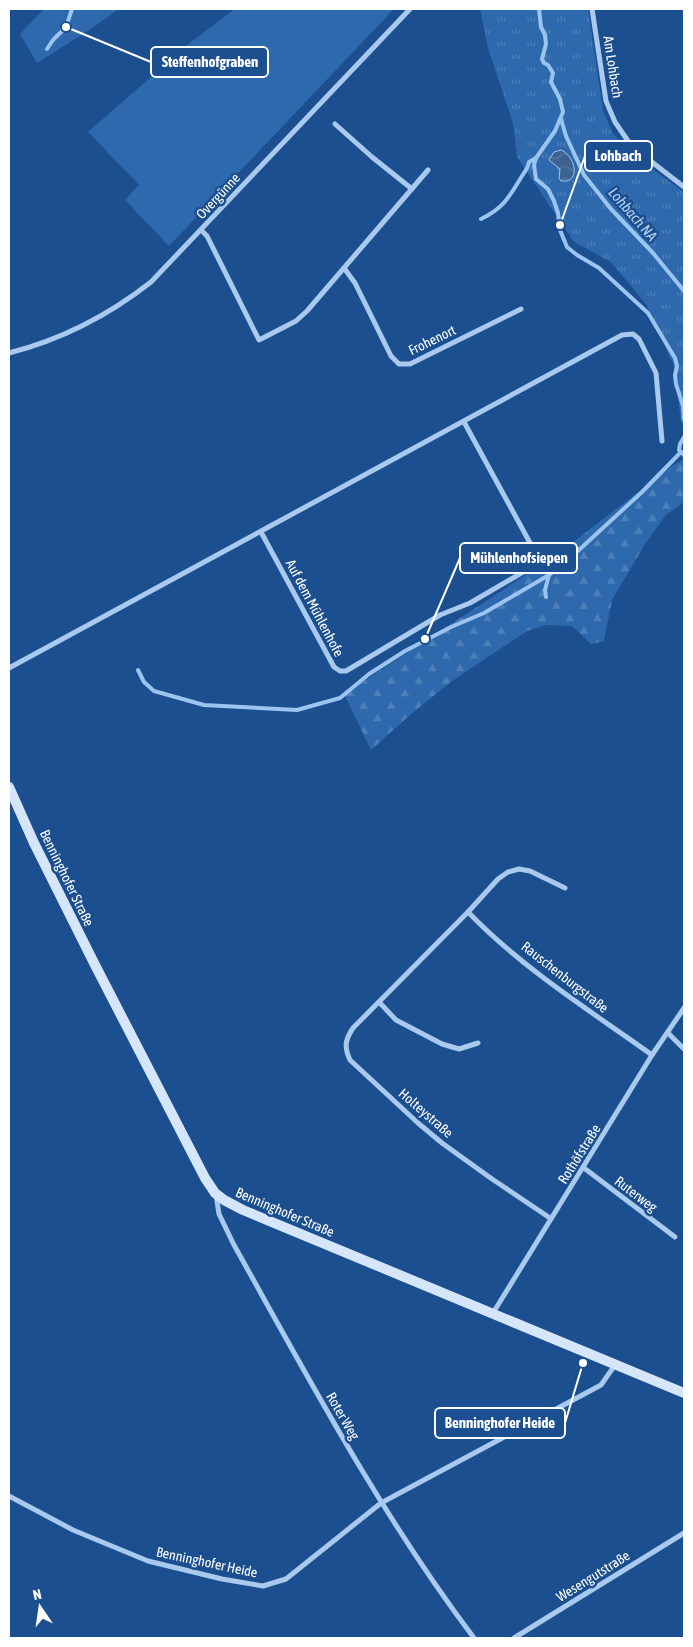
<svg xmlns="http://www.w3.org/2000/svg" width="693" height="1647" font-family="'Asap Condensed',sans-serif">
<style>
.green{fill:#2e69ad}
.forest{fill:url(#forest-firs)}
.park{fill:url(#park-tufts)}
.water{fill:url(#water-waves);stroke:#9cc4f0}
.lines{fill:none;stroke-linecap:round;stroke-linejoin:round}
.stream{stroke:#9cc4f0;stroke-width:4}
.street{stroke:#a9c9ee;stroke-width:5}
.secondary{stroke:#d6e6fa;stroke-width:10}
.labels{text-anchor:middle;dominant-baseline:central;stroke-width:5;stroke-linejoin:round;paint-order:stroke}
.street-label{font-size:14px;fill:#fff;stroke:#1b4f8f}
.water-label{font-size:15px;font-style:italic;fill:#b5d3f5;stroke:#1b4f8f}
.leader{fill:none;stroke:#fff;stroke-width:2}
.callout-dot{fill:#fff;stroke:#1b4f8f;stroke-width:2}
.callout{fill:#1b4f8f;stroke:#fff;stroke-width:2}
.callout-label{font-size:15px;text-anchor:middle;font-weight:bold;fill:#fff}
</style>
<defs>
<pattern id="forest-firs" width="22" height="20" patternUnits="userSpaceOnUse" patternTransform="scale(1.25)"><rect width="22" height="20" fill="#2e69ad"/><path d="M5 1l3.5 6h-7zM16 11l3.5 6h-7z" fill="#4d80b9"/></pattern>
<pattern id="park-tufts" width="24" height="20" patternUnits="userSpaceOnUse" patternTransform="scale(1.25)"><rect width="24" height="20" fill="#2e69ad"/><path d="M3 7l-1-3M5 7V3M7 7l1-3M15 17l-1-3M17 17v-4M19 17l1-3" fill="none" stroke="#4d80b9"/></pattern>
<pattern id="water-waves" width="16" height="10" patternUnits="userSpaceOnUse" patternTransform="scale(1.25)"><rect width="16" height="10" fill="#3c6290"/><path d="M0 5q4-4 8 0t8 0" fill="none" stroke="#597aa1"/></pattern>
</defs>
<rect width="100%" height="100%" fill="#1b4f8f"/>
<g class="green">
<path d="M44,9H119L88,31L37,63L20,34Z"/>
<path d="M235,9H394L169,246L125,200L139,185L88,132L192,41Z"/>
</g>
<path class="forest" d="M684,459V502L666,515L645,544L612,600L604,641L591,644L572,626L546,625L527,631L452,681L410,715L371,750L344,694L559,553L672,466Z"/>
<path class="park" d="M480,9H588L603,110L613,134L648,166L684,192V427L681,421L674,366L646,304L611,262L574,242L517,157L513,123L488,48Z"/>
<path class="water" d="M561,150C576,156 581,184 561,181L559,178L560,169L549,160L554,152Z"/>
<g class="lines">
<g class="stream">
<path d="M539,9L541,27L545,35L546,44L542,59L544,63L548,65L553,73L551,82L560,99L563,112L555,131L536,158L534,165L536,179L548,189L554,201L558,213L560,230L567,247L577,255L599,268L648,313L675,358L677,366L675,375L676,384L683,406L684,419"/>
<path d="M47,49L53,40L66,27L72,9"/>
<path d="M561,119L566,136L584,175L611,209L653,253L684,291"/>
<path d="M481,219C504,208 509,197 522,176C525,171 528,168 529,162L536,158"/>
<path d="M684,437L680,444L679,450L684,455"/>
<path d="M546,597L545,590L549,575"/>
<path d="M138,670L144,682L154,691L204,705L297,710L340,698L369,674L405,651L451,627L484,613L549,575L567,561L642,492L681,452"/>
</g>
<g class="street">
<path d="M592,9L606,101L615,122L628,141L639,152L684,187"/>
<path d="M335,124L372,157L412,189"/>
<path d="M201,230L207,236L259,340L296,321L307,311L428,170"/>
<path d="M344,268L355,283L391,356L399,364H410L521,309"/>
<path d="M9,353C60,340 109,315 151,282L410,9"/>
<path d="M261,532L334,667L340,671H346L440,615L470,603L530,568L536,561L535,552L464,422"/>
<path d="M9,668L622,335L633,334L639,339L656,373L662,441"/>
<path d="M468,912C522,968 589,1010 652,1055"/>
<path d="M379,1002L396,1020L442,1044L459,1049L478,1043"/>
<path d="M668,1033L684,1049"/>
<path d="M584,1168L675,1237"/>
<path d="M216,1195L219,1214L234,1245C309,1379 381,1515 474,1638"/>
<path d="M550,1218L492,1179L442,1143L418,1123L350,1060C344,1047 345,1040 353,1028L468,912L498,879L508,872L519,869L530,871L565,888"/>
<path d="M493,1313L652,1055L684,1008"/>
<path d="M9,1496L73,1530L148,1561L222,1579L263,1586L286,1579L381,1503L601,1385L615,1365"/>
<path d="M514,1638L684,1533"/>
</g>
<path class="secondary" d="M9,787L34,843L94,963L205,1178L215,1193L224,1200L243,1210L684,1393"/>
</g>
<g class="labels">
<g class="street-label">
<text transform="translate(613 67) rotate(81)">Am Lohbach</text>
<text transform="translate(218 196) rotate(-47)">Overgünne</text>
<text transform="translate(432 340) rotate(-26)">Frohenort</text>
<text transform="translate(315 608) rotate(62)">Auf dem Mühlenhofe</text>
<text transform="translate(67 878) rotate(64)">Benninghofer Straße</text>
<text transform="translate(565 977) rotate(38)">Rauschenburgstraße</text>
<text transform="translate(426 1113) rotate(41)">Holteystraße</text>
<text transform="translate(579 1154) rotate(-58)">Rothöfstraße</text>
<text transform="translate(636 1194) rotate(37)">Ruterweg</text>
<text transform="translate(285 1212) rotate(23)">Benninghofer Straße</text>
<text transform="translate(343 1416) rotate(60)">Roter Weg</text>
<text transform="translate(207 1562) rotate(12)">Benninghofer Heide</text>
<text transform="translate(593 1576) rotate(-32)">Wesengutstraße</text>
</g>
<g class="water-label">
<text transform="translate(633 214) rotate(49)">Lohbach NA</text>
</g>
</g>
<path class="leader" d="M66 27L151 62M560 225L585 156M425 639L460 558M583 1363L565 1423"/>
<g class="callout-dot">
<circle cx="66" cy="27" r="5"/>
<circle cx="560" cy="225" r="5"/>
<circle cx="425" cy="639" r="5"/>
<circle cx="583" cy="1363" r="5"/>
</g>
<g class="callout">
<rect x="151" y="47" width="117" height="30" rx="5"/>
<rect x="585" y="141" width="67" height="30" rx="5"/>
<rect x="460" y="543" width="117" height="30" rx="5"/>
<rect x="435" y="1408" width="130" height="30" rx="5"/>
</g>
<g class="callout-label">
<text x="210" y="67">Steffenhofgraben</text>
<text x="618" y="161">Lohbach</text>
<text x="519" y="563">Mühlenhofsiepen</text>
<text x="500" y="1428">Benninghofer Heide</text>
</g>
<rect width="693" height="1647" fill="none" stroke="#ffffff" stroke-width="20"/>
<g transform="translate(40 1607) rotate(347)" stroke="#1b4f8f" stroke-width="4" paint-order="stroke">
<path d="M0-4L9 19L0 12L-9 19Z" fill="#ffffff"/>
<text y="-8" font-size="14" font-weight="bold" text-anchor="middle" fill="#ffffff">N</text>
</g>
</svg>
